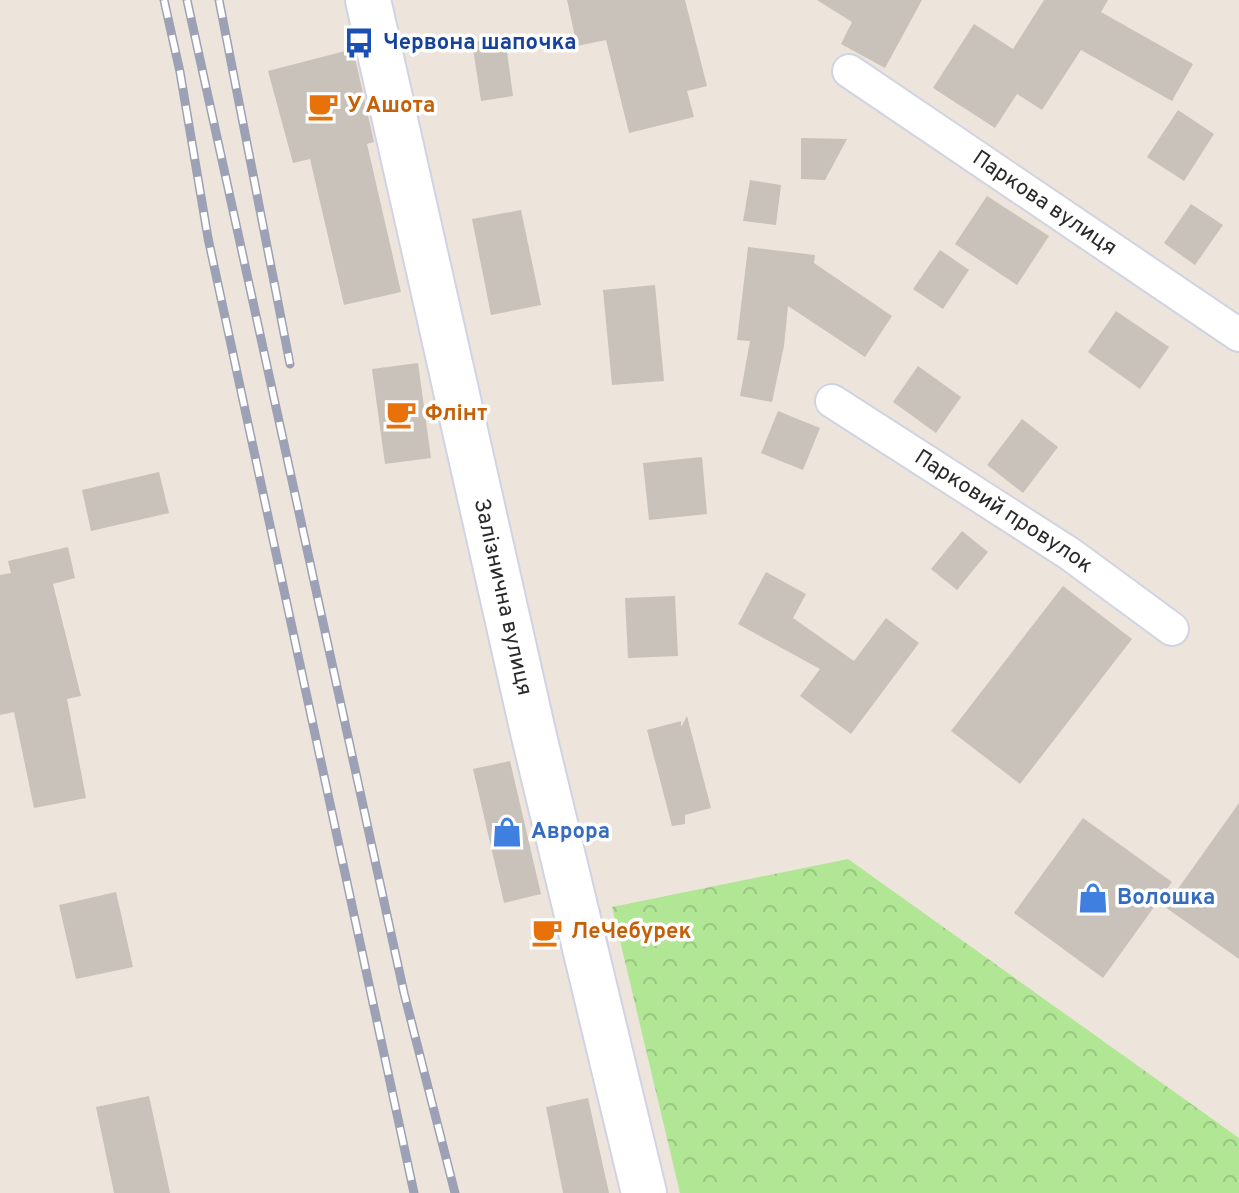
<svg xmlns="http://www.w3.org/2000/svg" width="1239" height="1193" font-family="Overpass,sans-serif">
<style>
.park{fill:url(#park-crowns)}
.building{fill:#c8c2ba}
.lines{fill:none;stroke-linecap:round;stroke-linejoin:round}
.street-casing{stroke:#d0d3e3;stroke-width:36}
.secondary-casing{stroke:#d0d3e3;stroke-width:48}
.street{stroke:#fff;stroke-width:32}
.secondary{stroke:#fff;stroke-width:44}
.rail-casing{stroke:#9da1b5;stroke-width:9}
.rail{stroke:#fff;stroke-width:6;stroke-dasharray:18;stroke-linecap:butt}
.labels{text-anchor:middle;dominant-baseline:central;stroke-width:7;stroke-linejoin:round;paint-order:stroke}
.transit-label{font-size:22px;font-weight:bold;fill:#164399;stroke:#fff;text-anchor:start}
.food-label{font-size:22px;font-weight:bold;fill:#c56008;stroke:#fff;text-anchor:start}
.street-label{font-size:22px;fill:#2a2a2a;stroke:#fff}
.shop-label{font-size:22px;font-weight:bold;fill:#366cbe;stroke:#fff;text-anchor:start}
</style>
<defs>
<pattern id="park-crowns" width="20" height="18" patternUnits="userSpaceOnUse" patternTransform="scale(2)"><rect width="20" height="18" fill="#b0e694"/><path d="M2 6a3 3 0 1 1 6 0M12 15a3 3 0 1 1 6 0" fill="none" stroke="#98c580"/></pattern>
</defs>
<rect width="100%" height="100%" fill="#ede5db"/>
<path class="park" d="M848,859L1239,1138V1193H680L612,907Z"/>
<g class="building">
<path d="M567,0H685L707,86L687,91L694,117L629,133L606,40L577,46Z"/>
<path d="M817,0H922L885,68L841,44L852,22Z"/>
<path d="M1044,0H1108L1101,12L1193,64L1172,101L1081,50L1042,110L1017,94L995,128L933,88L974,24L1013,49Z"/>
<path d="M505,37L513,96L481,101L472,42Z"/>
<path d="M353,49L374,142L367,144L401,292L344,305L310,159L293,163L268,71Z"/>
<path d="M1178,110L1214,134L1184,181L1147,157Z"/>
<path d="M801,138L847,139L825,180L801,179Z"/>
<path d="M750,180L781,185L776,225L743,221Z"/>
<path d="M987,196L1049,236L1017,285L955,244Z"/>
<path d="M1191,204L1223,225L1195,265L1164,243Z"/>
<path d="M521,210L541,305L491,315L472,219Z"/>
<path d="M748,247L815,255L814,263L892,316L865,357L788,306L784,346L772,402L740,396L750,341L737,340Z"/>
<path d="M940,250L969,270L943,309L913,289Z"/>
<path d="M655,285L664,381L612,385L603,290Z"/>
<path d="M1116,311L1169,347L1140,389L1088,352Z"/>
<path d="M418,363L431,458L385,464L372,369Z"/>
<path d="M918,366L961,397L936,433L893,402Z"/>
<path d="M778,411L820,428L803,470L761,453Z"/>
<path d="M1022,419L1058,447L1023,493L987,465Z"/>
<path d="M702,457L707,514L649,520L643,463Z"/>
<path d="M159,472L169,513L91,531L82,490Z"/>
<path d="M962,531L988,552L957,590L931,569Z"/>
<path d="M68,547L75,578L53,584L81,696L67,699L86,798L34,808L14,712L0,715V575L11,573L8,561Z"/>
<path d="M766,572L806,594L793,618L854,661L886,618L919,643L851,734L800,696L820,669L738,624Z"/>
<path d="M1063,586L1132,639L1020,784L951,731Z"/>
<path d="M675,596L678,656L628,658L625,598Z"/>
<path d="M687,716L711,808L685,815V824L672,826L647,730L681,721V727Z"/>
<path d="M510,761L541,894L504,903L473,769Z"/>
<path d="M1239,803V959L1165,907Z"/>
<path d="M1083,818L1172,882L1103,978L1014,913Z"/>
<path d="M116,892L133,967L76,979L59,905Z"/>
<path d="M149,1096L170,1193H114L96,1107Z"/>
<path d="M588,1098L609,1193H563L546,1107Z"/>
</g>
<g class="lines">
<g class="street-casing">
<g id="street">
<path id="s1" d="M849,71L1239,335"/>
<path id="s2" d="M832,401L1070,554L1172,629"/>
</g>
</g>
<g class="secondary-casing">
<g id="secondary">
<path id="s3" d="M368,0L533,732L644,1193"/>
</g>
</g>
<use href="#street" class="street"/>
<use href="#secondary" class="secondary"/>
<g class="rail-casing">
<g id="rail">
<path d="M164,0L180,72L208,238L414,1193"/>
<path d="M187,0L404,993L455,1193"/>
<path d="M219,0L290,364"/>
</g>
</g>
<use href="#rail" class="rail"/>
</g>
<defs>
<g id="bus-bare" transform="scale(2.4)"><path d="M-5-6H5V4H4V6H2V4H-2V6H-4V4H-5ZM-3.5-4V0h7V-4ZM-3.5 1.2v1.5H-2V1.2ZM2 1.2v1.5H3.5V1.2Z" fill="#1a4fb4" stroke="#fff" stroke-width="2.5" paint-order="stroke"/></g>
<g id="cafe-bare" transform="scale(2.4)"><path d="M-5.5-4.5H6V0H3Q3 3.5 0 3.5H-2.5Q-5.5 3.5-5.5 0ZM3-3.2v2h1.7v-2ZM-6 4.5H4V6H-6Z" fill="#e8710a" stroke="#fff" stroke-width="2.5" paint-order="stroke"/></g>
<g id="shop-bare" transform="scale(2.4)"><path d="M-5-2.5h2.3a2.7 3.5 0 0 1 5.4 0H5L5.5 6h-11ZM-1.5-2.5h3a1.5 2.3 0 0 0-3 0Z" fill="#3f7fe0" stroke="#fff" stroke-width="2.5" paint-order="stroke"/></g>
</defs>
<g fill-rule="evenodd">
<use href="#bus-bare" x="359" y="43"/>
<use href="#cafe-bare" x="323" y="106"/>
<use href="#cafe-bare" x="401" y="414"/>
<use href="#shop-bare" x="507" y="832"/>
<use href="#shop-bare" x="1093" y="898"/>
<use href="#cafe-bare" x="547" y="932"/>
</g>
<g class="labels">
<g class="transit-label">
<text x="383" y="43">Червона шапочка</text>
</g>
<g class="food-label">
<text x="347" y="106">У Ашота</text>
<text x="425" y="414">Флінт</text>
<text x="571" y="932">ЛеЧебурек</text>
</g>
<g class="street-label">
<text stroke="none"><textPath href="#s1" startOffset="236">Паркова вулиця</textPath></text>
<text stroke="none"><textPath href="#s2" startOffset="204">Парковий провулок</textPath></text>
<text stroke="none"><textPath href="#s3" startOffset="612">Залізнична вулиця</textPath></text>
</g>
<g class="shop-label">
<text x="531" y="832">Аврора</text>
<text x="1117" y="898">Волошка</text>
</g>
</g>
</svg>
